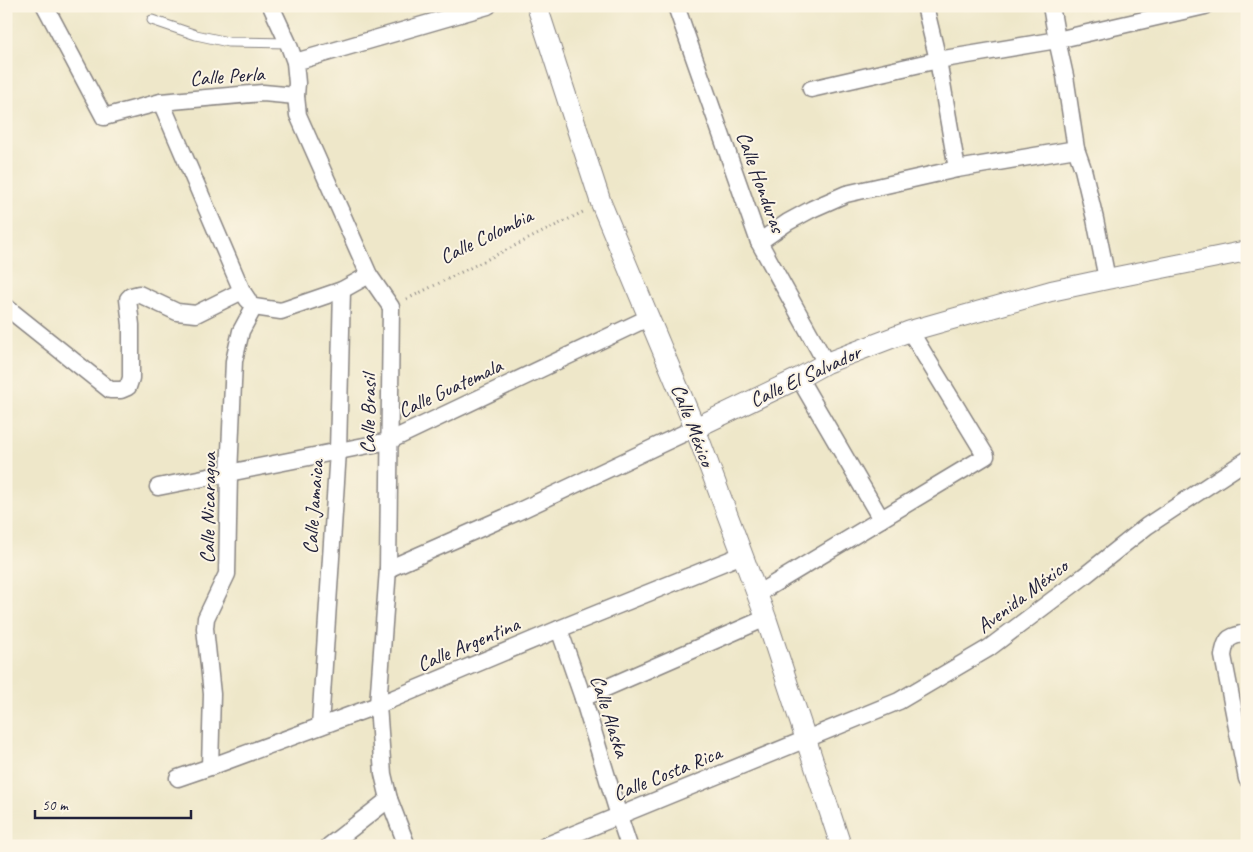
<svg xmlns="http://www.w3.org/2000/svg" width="1253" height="852" font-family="Caveat,sans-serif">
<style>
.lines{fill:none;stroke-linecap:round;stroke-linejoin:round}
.service-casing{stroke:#888482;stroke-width:11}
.minor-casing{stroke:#888482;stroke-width:19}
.tertiary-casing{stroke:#888482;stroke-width:22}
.path{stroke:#888482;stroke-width:3;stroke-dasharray:1 4;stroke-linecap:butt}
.service{stroke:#fff;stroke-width:9}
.minor{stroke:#fff;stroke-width:16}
.tertiary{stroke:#fff;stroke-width:20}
.labels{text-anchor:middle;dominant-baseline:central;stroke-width:4;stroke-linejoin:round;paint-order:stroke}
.street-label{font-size:21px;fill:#22223b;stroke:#fcf5e5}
</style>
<rect width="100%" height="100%" fill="#fcf5e5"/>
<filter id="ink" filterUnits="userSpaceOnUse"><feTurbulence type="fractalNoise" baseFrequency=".02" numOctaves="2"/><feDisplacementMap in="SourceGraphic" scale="10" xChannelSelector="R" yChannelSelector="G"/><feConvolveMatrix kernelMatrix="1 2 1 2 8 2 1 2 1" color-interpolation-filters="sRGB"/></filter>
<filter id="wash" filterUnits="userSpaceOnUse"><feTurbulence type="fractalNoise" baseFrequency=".0096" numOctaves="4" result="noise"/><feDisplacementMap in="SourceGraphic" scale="20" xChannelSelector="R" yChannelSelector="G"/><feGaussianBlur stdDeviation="1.12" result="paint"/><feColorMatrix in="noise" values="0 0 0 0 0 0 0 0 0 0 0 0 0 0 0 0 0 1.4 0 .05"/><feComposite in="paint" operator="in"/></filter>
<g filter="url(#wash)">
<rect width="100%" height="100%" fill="#eee7c9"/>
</g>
<g filter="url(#ink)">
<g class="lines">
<g class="service-casing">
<path id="service" d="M152,20L196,35L228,42L288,43"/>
</g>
<g class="minor-casing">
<g id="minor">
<path d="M45,6L104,117L161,102L263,93L296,96"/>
<path d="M271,6L288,43L295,62L297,83L296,96L298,115L369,275L391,307L388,569L378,705L383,774L389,799L407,846"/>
<path d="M676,6L759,242L826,363"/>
<path d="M925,6L938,60L957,169"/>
<path d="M1051,6L1057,40L1065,76L1076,149L1083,169L1095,219L1107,279"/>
<path d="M295,62L488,6"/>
<path d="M811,89L938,60L1057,40L1205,6"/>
<path d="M161,102L242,291L248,300"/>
<path d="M759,242L788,222L812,209L846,194L957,169L1076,149"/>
<path d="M6,307L110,390H121L128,387L131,378V325L128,299L131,296L139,294L177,312L196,314L242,291"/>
<path d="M254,307L281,311L342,290L369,275"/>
<path d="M799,378L881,519"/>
<path d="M158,487L389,441L650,317"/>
<path d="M388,569L515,513L695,428"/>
<path d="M757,594L986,456L910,331"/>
<path d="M559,629L583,698L619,816L629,846"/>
<path d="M583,698L766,618"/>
<path d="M320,726L338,451L342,290"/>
<path d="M210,767L212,694L205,628L206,618L227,574L229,474L234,361L241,331L254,307"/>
<path d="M178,778L210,767L378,705L559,629L742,555"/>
<path d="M1247,779L1223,656C1226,636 1229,638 1247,632"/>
<path d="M329,846L389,799"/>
<path d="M545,846L899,701L989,648L1083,577L1147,526L1247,460"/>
</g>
</g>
<g class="tertiary-casing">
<g id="tertiary">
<path d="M537,6L601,203L695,428L766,618L841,846"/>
<path d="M695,428L799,378L826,363L910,331L1051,291L1107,279L1247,251"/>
</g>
</g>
<path class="path" d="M407,299L583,212"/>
<use href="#service" class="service"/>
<use href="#minor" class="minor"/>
<use href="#tertiary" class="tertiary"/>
</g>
</g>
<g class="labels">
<g class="street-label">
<text transform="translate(227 76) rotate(-4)">Calle Perla</text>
<text transform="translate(761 182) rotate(70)">Calle Honduras</text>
<text transform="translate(486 236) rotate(-26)">Calle Colombia</text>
<text transform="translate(805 376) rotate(-25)">Calle El Salvador</text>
<text transform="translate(450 388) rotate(-25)">Calle Guatemala</text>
<text transform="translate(368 414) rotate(-89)">Calle Brasil</text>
<text transform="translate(693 425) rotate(69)">Calle México</text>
<text transform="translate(313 507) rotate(-86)">Calle Jamaica</text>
<text transform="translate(208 508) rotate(-89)">Calle Nicaragua</text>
<text transform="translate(1022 596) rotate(-37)">Avenida México</text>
<text transform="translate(468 644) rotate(-23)">Calle Argentina</text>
<text transform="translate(610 716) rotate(72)">Calle Alaska</text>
<text transform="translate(667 773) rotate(-22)">Calle Costa Rica</text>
</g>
</g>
<rect width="1253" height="852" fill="none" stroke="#fcf5e5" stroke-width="25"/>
<path d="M35 810v8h156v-8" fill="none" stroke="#22223b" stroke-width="2.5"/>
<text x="42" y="810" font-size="15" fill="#22223b" stroke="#fcf5e5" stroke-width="4" paint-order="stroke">50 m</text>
</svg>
